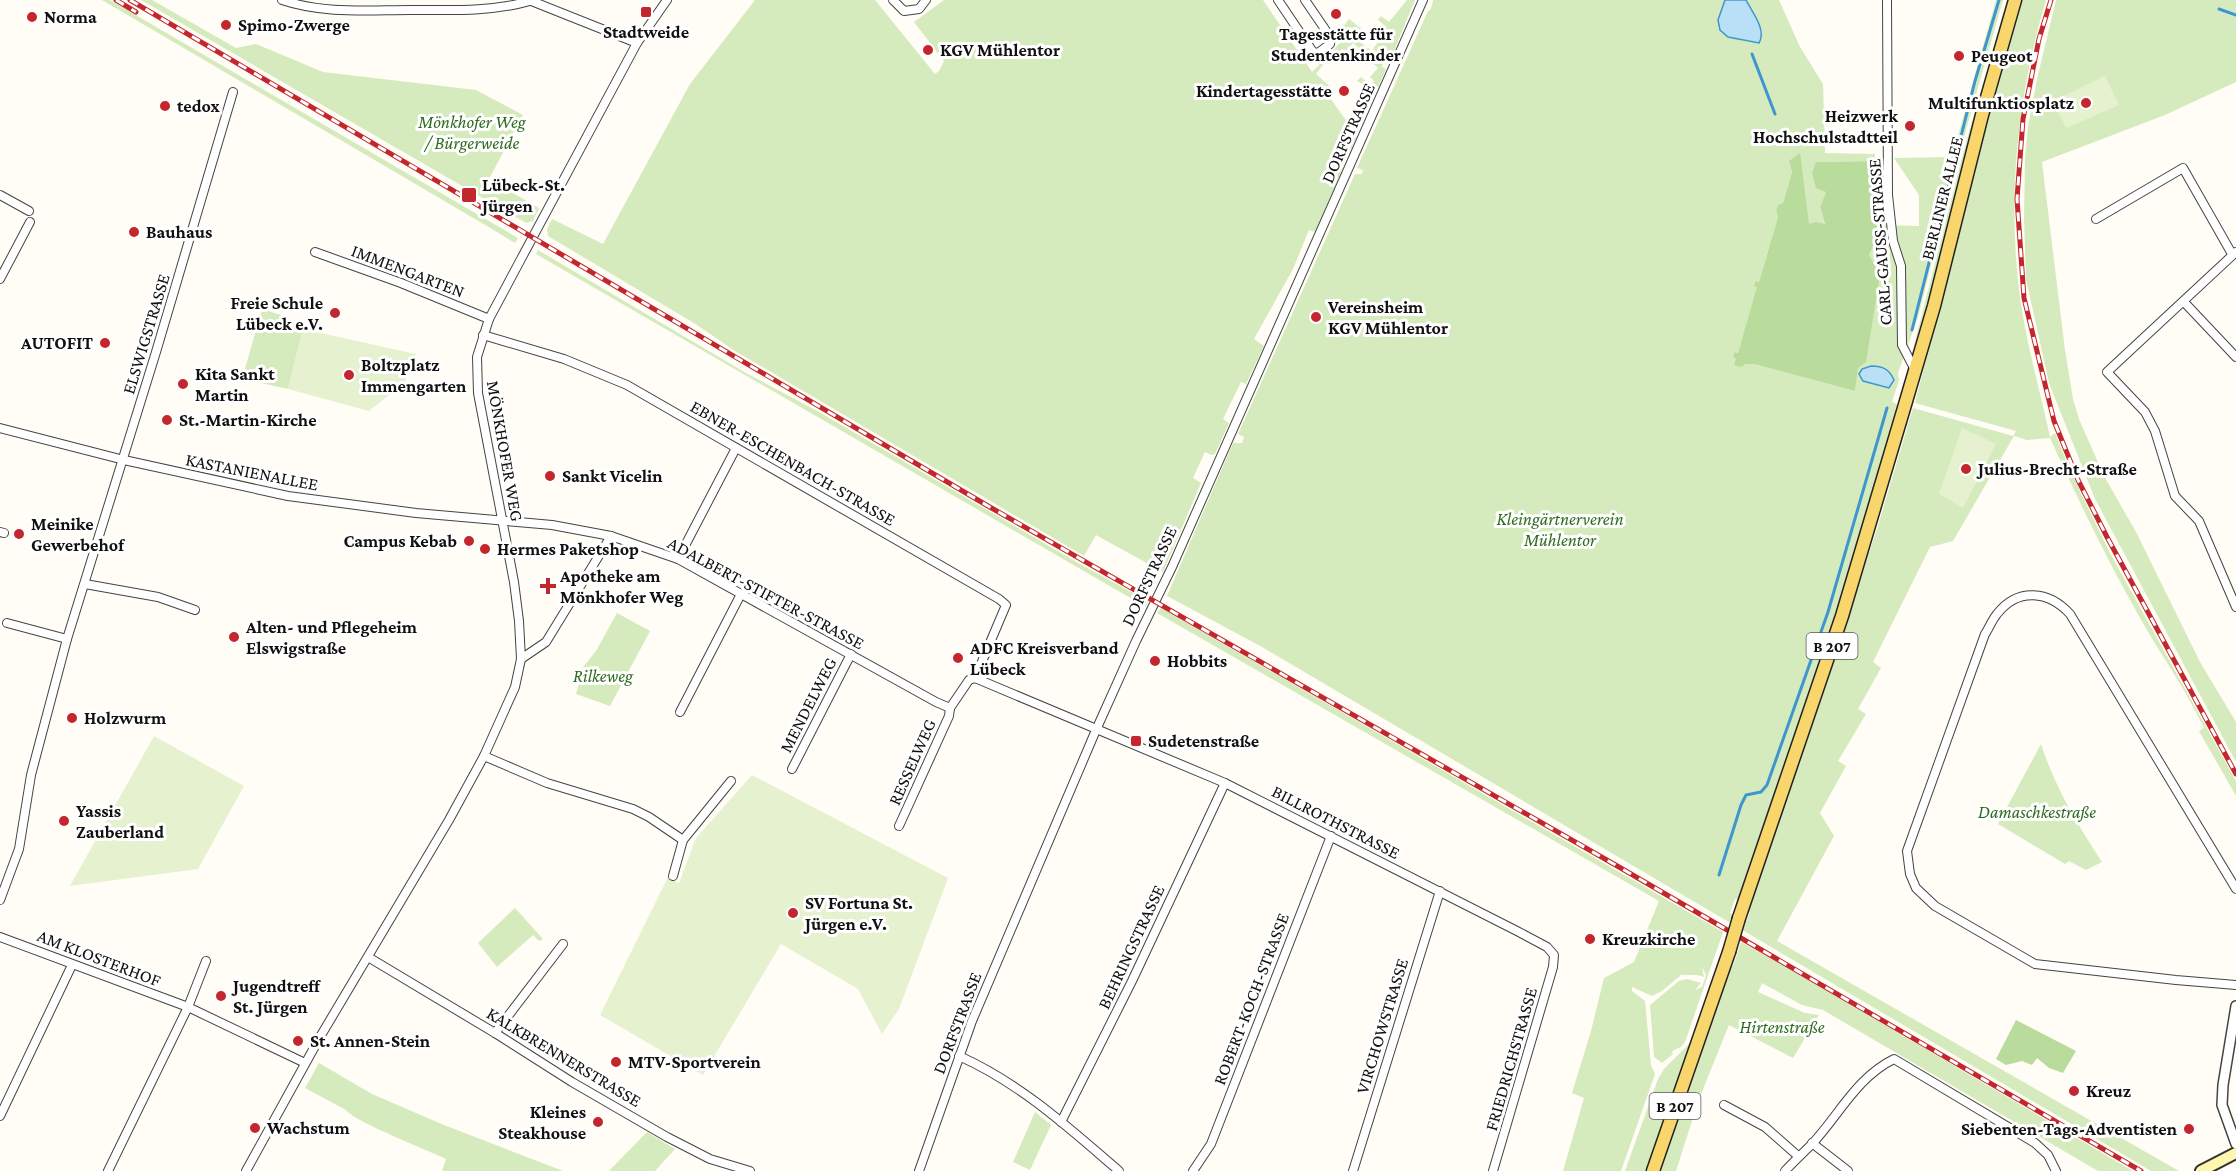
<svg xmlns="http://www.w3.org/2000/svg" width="2236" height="1171" font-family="'Crimson Pro',serif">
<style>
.green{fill:#d5ebbd}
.forest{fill:#b9dc9c}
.pitch{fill:#e6f2cf}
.water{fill:#b9e0f7;stroke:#3f96cf;stroke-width:1.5}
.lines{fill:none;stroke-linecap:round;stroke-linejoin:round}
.stream{stroke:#3f96cf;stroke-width:3}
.minor-casing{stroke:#444;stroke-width:10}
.tertiary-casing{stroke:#444;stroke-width:12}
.secondary-casing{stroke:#333;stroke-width:14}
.primary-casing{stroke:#222;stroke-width:15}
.minor{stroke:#fff;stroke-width:8}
.tertiary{stroke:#fff;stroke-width:9}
.secondary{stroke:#fff6b0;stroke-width:10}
.primary{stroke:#f9d66b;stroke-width:12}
.rail-casing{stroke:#c4262e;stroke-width:5}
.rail{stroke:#fff;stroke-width:3;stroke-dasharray:9;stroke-linecap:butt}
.primary-bridge-casing{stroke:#222;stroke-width:15;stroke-linecap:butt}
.primary-bridge{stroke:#f9d66b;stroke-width:12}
.poi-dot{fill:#c4262e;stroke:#fff;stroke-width:2}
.labels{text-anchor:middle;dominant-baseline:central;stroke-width:6;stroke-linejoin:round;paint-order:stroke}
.shield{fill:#fff;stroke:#585858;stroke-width:1.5}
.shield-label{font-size:16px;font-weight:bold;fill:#111}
.poi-label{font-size:18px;font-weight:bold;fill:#111;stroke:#fff;text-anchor:start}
.park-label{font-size:18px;font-style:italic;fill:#2f6b1f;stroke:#fff}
.street-label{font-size:18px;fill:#111;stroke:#fff}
</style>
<rect width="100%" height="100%" fill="#fffdf5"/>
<g class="green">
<path d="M102,0H110L518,238L515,243L487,226Z"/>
<path d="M141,0H152L236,48L256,44L323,72L476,90L523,115L489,179L539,208L533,221L526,223Z"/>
<path d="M755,0H875L935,74L939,71L944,61L914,22L944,0H1263L1312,72L1321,63L1323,65L1316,74L1333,89L1328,95L1357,136L1347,158H1343L1340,162L1343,168L1315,232L1309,230L1293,269L1254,339L1264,346L1246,384L1241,382L1223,419L1229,423L1215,454L1211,455L1205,452L1193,478L1201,483L1163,572L1096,535L1084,556L735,351L697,325L548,236L547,229L552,219L603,244L690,84Z"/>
<path d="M1407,0H1415L1389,63L1373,49L1379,41L1376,38L1386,27L1378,20L1381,16L1389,22Z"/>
<path d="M1433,0H1725L1718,20L1728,37L1750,42L1762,30L1746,0H1779L1800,47L1823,84L1825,153L1875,154V161L1816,162L1826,192L1820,207L1825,225L1808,224L1804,191L1789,161L1792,172L1783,203L1778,205L1776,210L1778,217L1759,282L1755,281L1754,285L1758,287L1738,353L1734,352L1733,356L1745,364H1754L1855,391L1869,255L1877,238L1876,225L1919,226V195L1894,158L1952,157L1996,0H2003L1958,158L1918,317L1898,373L1899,380L1892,402L1897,404L1849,574L1738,900L1735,899L1730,913L1746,922L1750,912L1748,911L1877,529L1913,408L2013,436L2016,431L1915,403L1987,116L2021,0H2046C2019,92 2008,185 2018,280C2023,333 2039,385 2050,437L2055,433L2073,477L2110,553L2236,781V796L2199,731L2204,728C2187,692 2164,659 2144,625C2109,564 2079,502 2050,438L2027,440L2014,436L1953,541L1930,547L1873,662L1881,668L1858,709L1866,714L1838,761L1846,766L1820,813L1834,836L1777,941L2179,1171H2151L1262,647L1167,596L1233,443H1242L1244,437L1238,434L1355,174H1362L1363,170L1357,168L1428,11L1431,9Z"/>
<path d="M2007,0H2009L1967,147L1927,305L1912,353L1965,146Z"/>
<path d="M2056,0H2236V82L2165,115L2042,162L2065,350L2073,399L2079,419L2104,476L2136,532L2200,662L2236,722V762L2095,499L2049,383L2026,279L2024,219L2025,158L2028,127L2037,79Z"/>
<path d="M1349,19L1364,31L1357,39L1366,47L1362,51L1353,43L1346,51L1342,49L1331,62L1326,58L1347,35L1342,28Z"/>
<path d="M1368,48L1388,65L1383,63L1382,67L1386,69L1378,88L1373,85L1371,89L1357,81L1361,77L1370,85L1374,81L1370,77L1378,68L1363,54Z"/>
<path d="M538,250L746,373L819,412L1080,564L1148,601L1146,607L536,254Z"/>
<path d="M262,309L281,315L279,321L303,329L288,389L242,379Z"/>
<path d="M1161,608L1723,932L1685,1042L1681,1047L1672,1051L1673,1054L1662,1063L1654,1057L1650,1005L1679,981L1687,979L1701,983L1695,990L1702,987L1706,975L1702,967L1704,977L1697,975H1681L1662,991L1652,996L1632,987V991L1645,1001L1651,1065L1655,1074L1621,1171H1563L1584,1098L1572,1093L1591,1031L1604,978L1634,962L1659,901L1157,613Z"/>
<path d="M617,613L650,631L610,706L576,694L584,666L596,651Z"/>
<path d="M2041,744C2055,787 2077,824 2102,862L2086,870L2069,861L2065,864L1998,824Z"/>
<path d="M515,908L543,939L539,941L533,935L497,967L478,943Z"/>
<path d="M1741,942L1781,964L2133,1171H2098L1823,1010L1802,1005L1762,983L1758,992L1805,1013L1819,1015L1793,1058L1729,1025L1699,1099L1676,1171H1660L1730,965L1733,966Z"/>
<path d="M1716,966L1647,1171H1625L1658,1079L1664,1069L1690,1043Z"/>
<path d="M319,1063L372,1094L444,1125L563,1171H442L446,1159C428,1150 355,1122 346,1110L305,1088Z"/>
<path d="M1035,1112L1051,1125L1030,1170L1013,1162Z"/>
<path d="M647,1132L675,1149L655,1171H609Z"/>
</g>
<g class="forest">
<path d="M1800,153L1809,224L1816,222L1825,224L1820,207L1826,192L1816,188L1812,173L1816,162L1875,161L1877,238L1869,255L1880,275L1866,362L1858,368L1855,391L1754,364H1745L1742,367L1734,365L1736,359L1733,356L1734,352L1738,353L1757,287L1754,286L1755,281L1759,282L1778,217L1776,210L1778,205L1783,203L1792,172L1789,161Z"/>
<path d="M2016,1020L2076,1051L2063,1073L2049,1068L2037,1058L2032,1065L2022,1061L2006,1065L1996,1059Z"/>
</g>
<g class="pitch">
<path d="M2105,76L2119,105L2066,128L2053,101Z"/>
<path d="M303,329L416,354L405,382L369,411L288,389Z"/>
<path d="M1962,428L1996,444L1963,508L1939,494Z"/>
<path d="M154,736L244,786L198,869L70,886Z"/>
<path d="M752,775L948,878L899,1009L882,1034L858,989L781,944L703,1075L600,1015L668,877L679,883L696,838Z"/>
</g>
<g class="water">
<path d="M1725,0H1746C1752,12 1767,30 1759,43L1728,37L1720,30L1718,20Z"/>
<path d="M1871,366C1883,366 1889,369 1894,380L1889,388L1863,381L1859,374L1862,369Z"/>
</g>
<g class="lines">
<g class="stream">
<path d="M2219,9L2236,15"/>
<path d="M1752,54L1775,114"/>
<path d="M1912,330L1975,81L1999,0"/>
<path d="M1719,875L1741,805L1746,795L1761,792L1767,785L1828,612L1887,408"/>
</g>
<g class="minor-casing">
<g id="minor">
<path d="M282,0C323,14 368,10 410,10C450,10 491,12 530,1"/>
<path d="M529,0L637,43"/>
<path d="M893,0L904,11L919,9L926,0"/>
<path d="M1278,0L1313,52L1318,53L1330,44L1331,38L1305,0"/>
<path d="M1887,0L1888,195L1893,241L1901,266L1902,345L1915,370"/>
<path d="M0,195L29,211"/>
<path d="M2096,219L2183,168L2232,254"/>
<path d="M315,252L401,283L489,319"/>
<path d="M2236,252L2107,372L2145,412L2155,431L2175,496L2199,521L2236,607"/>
<path d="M0,279L30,222"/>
<path d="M2184,302L2236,357"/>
<path d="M483,335L564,359L627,385L999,599L1006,605L975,678"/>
<path d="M0,428L124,460L288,496L416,513L552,525L611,536L678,559L936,702L950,708L969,680L975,678L1225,783L1517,931L1547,947L1554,955L1553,967L1493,1171"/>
<path d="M0,532L4,533"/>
<path d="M678,559L736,448"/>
<path d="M85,584L158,597L195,610"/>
<path d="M7,623L67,639"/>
<path d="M521,659L546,642L611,536"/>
<path d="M680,712L741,594"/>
<path d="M484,756L547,783L633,809L649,817L683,840"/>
<path d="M792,769L851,654"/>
<path d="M899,826L949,716L950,708"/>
<path d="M673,876L683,840L731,781"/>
<path d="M2236,889L2070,614C2049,591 2018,587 1997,614C1992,620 1989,628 1985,634L1907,851L1910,874L1916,888L1935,906L2035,964L2176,980L2236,985"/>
<path d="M0,900L19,849L31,775L67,639L156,352L233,92"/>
<path d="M0,937L188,1007L305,1063"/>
<path d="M368,957L495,1033L572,1082L667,1137L710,1159L750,1171"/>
<path d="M495,1033L563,944"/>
<path d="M959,1056C1020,1083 1069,1128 1119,1171"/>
<path d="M1724,1105L1765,1127L1798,1156"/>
<path d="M0,1116L72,965"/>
<path d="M1061,1122L1132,981L1225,783"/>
<path d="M1812,1143L1848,1171"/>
<path d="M108,1171L188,1007L206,961"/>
<path d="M246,1171L320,1037L449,820L484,756L515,687L521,659L519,621L514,582L478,393L477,357L489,319L521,259L637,43L667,0"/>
<path d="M919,1171L972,1021L1096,730L1136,641L1172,567L1423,0"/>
<path d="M1193,1171L1211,1144L1331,836"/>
<path d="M1353,1171L1440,891"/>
<path d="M1785,1171C1794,1161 1803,1153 1812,1144C1839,1115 1857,1077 1894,1059L2035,1143L2048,1155L2056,1171"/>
</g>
</g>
<g class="tertiary-casing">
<path id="tertiary" d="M2236,1006L2223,1085L2222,1105L2236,1144"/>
</g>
<g class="secondary-casing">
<path id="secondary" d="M2201,1171L2236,1153"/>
</g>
<g class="primary-casing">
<g id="primary">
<path d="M1739,918L1842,616L1904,408L1934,306L1982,115L2015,0"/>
<path d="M1653,1171L1729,952"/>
</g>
</g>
<use href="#minor" class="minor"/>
<use href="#tertiary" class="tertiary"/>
<use href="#secondary" class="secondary"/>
<use href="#primary" class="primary"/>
<g class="rail-casing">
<g id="rail">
<path d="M116,0L136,12"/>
<path d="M130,0L988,506L1619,867L2141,1171"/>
<path d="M2051,0L2039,39L2023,119L2017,199L2024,298L2054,421L2078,480L2107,537L2236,774"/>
</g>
</g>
<use href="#rail" class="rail"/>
<g class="primary-bridge-casing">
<path id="primary-bridge" d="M1729,952L1739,918"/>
</g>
<use href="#primary-bridge" class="primary-bridge"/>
</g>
<g class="poi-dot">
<rect x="640" y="6" width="12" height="12" rx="3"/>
<circle cx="1336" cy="14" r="6"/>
<circle cx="32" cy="17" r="6"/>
<circle cx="226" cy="25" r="6"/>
<circle cx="928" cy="50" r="6"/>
<circle cx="1959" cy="56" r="6"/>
<circle cx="1344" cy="91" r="6"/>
<circle cx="2086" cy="103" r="6"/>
<circle cx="165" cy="106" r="6"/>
<circle cx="1910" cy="126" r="6"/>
<rect x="461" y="187" width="16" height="16" rx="3"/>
<circle cx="134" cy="232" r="6"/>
<circle cx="335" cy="313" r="6"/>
<circle cx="1316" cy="317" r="6"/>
<circle cx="105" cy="343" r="6"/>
<circle cx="349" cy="375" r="6"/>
<circle cx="183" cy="384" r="6"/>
<circle cx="167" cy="420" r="6"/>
<circle cx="1966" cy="469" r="6"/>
<circle cx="550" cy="476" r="6"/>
<circle cx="19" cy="534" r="6"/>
<circle cx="469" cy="541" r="6"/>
<circle cx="485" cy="549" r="6"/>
<path d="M545 577h6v6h6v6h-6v6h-6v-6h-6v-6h6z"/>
<circle cx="234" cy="637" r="6"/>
<circle cx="958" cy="658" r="6"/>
<circle cx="1155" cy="661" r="6"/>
<circle cx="72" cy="718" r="6"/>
<rect x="1130" y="735" width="12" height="12" rx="3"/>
<circle cx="64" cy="821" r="6"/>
<circle cx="793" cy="913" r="6"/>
<circle cx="1590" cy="939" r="6"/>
<circle cx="221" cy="996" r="6"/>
<circle cx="298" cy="1041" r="6"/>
<circle cx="616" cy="1062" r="6"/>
<circle cx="2074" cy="1091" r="6"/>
<circle cx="598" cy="1122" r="6"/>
<circle cx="255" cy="1128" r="6"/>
<circle cx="2189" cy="1129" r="6"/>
</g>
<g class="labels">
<g class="shield">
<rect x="1806.5" y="633" width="51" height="26" rx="4.5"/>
<rect x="1649.5" y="1093" width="51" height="26" rx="4.5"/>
</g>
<g class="shield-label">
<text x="1832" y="646">B 207</text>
<text x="1675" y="1106">B 207</text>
</g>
<g class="poi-label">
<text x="44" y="17">Norma</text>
<text x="238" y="25">Spimo-Zwerge</text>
<text x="646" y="32" text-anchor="middle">Stadtweide</text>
<text x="1336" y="34" text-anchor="middle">Tagesstätte für<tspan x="1336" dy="21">Studentenkinder</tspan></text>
<text x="940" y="50">KGV Mühlentor</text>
<text x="1971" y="56">Peugeot</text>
<text x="1332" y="91" text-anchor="end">Kindertagesstätte</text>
<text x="2074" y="103" text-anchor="end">Multifunktiosplatz</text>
<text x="177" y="106">tedox</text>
<text x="1898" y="116" text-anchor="end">Heizwerk<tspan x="1898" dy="21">Hochschulstadtteil</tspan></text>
<text x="482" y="185">Lübeck-St.<tspan x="482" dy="21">Jürgen</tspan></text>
<text x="146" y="232">Bauhaus</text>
<text x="323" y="303" text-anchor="end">Freie Schule<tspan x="323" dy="21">Lübeck e.V.</tspan></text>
<text x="1328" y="307">Vereinsheim<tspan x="1328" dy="21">KGV Mühlentor</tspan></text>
<text x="93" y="343" text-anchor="end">AUTOFIT</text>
<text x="361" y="365">Boltzplatz<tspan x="361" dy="21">Immengarten</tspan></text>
<text x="195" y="374">Kita Sankt<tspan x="195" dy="21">Martin</tspan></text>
<text x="179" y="420">St.-Martin-Kirche</text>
<text x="1978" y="469">Julius-Brecht-Straße</text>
<text x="562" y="476">Sankt Vicelin</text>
<text x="31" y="524">Meinike<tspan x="31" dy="21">Gewerbehof</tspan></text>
<text x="457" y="541" text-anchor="end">Campus Kebab</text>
<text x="497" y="549">Hermes Paketshop</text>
<text x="560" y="576">Apotheke am<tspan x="560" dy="21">Mönkhofer Weg</tspan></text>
<text x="246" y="627">Alten- und Pflegeheim<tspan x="246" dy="21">Elswigstraße</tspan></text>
<text x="970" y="648">ADFC Kreisverband<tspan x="970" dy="21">Lübeck</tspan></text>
<text x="1167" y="661">Hobbits</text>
<text x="84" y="718">Holzwurm</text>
<text x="1148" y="741">Sudetenstraße</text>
<text x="76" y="811">Yassis<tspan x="76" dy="21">Zauberland</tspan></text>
<text x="805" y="903">SV Fortuna St.<tspan x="805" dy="21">Jürgen e.V.</tspan></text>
<text x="1602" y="939">Kreuzkirche</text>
<text x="233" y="986">Jugendtreff<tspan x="233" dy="21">St. Jürgen</tspan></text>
<text x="310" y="1041">St. Annen-Stein</text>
<text x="628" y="1062">MTV-Sportverein</text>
<text x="2086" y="1091">Kreuz</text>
<text x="586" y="1112" text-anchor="end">Kleines<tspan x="586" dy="21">Steakhouse</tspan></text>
<text x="267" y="1128">Wachstum</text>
<text x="2177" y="1129" text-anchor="end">Siebenten-Tags-Adventisten</text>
</g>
<g class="park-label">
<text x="472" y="122">Mönkhofer Weg<tspan x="472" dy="21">/ Bürgerweide</tspan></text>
<text x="1560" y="519">Kleingärtnerverein<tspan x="1560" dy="21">Mühlentor</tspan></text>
<text x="603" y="676">Rilkeweg</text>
<text x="2037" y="812">Damaschkestraße</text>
<text x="1782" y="1027">Hirtenstraße</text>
</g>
<g class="street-label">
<text transform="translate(1348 133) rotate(-66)">DORFSTRASSE</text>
<text transform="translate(1942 198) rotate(-76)">BERLINER ALLEE</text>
<text transform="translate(1880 242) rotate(-94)">CARL-GAUSS-STRASSE</text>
<text transform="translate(408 271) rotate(21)">IMMENGARTEN</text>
<text transform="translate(146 334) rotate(-73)">ELSWIGSTRASSE</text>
<text transform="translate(505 451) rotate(80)">MÖNKHOFER WEG</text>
<text transform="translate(793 463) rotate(30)">EBNER-ESCHENBACH-STRASSE</text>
<text transform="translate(252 472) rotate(11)">KASTANIENALLEE</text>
<text transform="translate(1149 576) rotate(-65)">DORFSTRASSE</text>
<text transform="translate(766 593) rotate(28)">ADALBERT-STIFTER-STRASSE</text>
<text transform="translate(808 705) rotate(-63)">MENDELWEG</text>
<text transform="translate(912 762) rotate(-66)">RESSELWEG</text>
<text transform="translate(1336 822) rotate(27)">BILLROTHSTRASSE</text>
<text transform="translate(1131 947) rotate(-65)">BEHRINGSTRASSE</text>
<text transform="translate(99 958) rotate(21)">AM KLOSTERHOF</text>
<text transform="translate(1251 999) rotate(-69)">ROBERT-KOCH-STRASSE</text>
<text transform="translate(957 1023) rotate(-69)">DORFSTRASSE</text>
<text transform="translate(1382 1026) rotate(-73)">VIRCHOWSTRASSE</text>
<text transform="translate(564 1057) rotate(31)">KALKBRENNERSTRASSE</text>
<text transform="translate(1511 1059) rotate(-74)">FRIEDRICHSTRASSE</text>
</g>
</g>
</svg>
